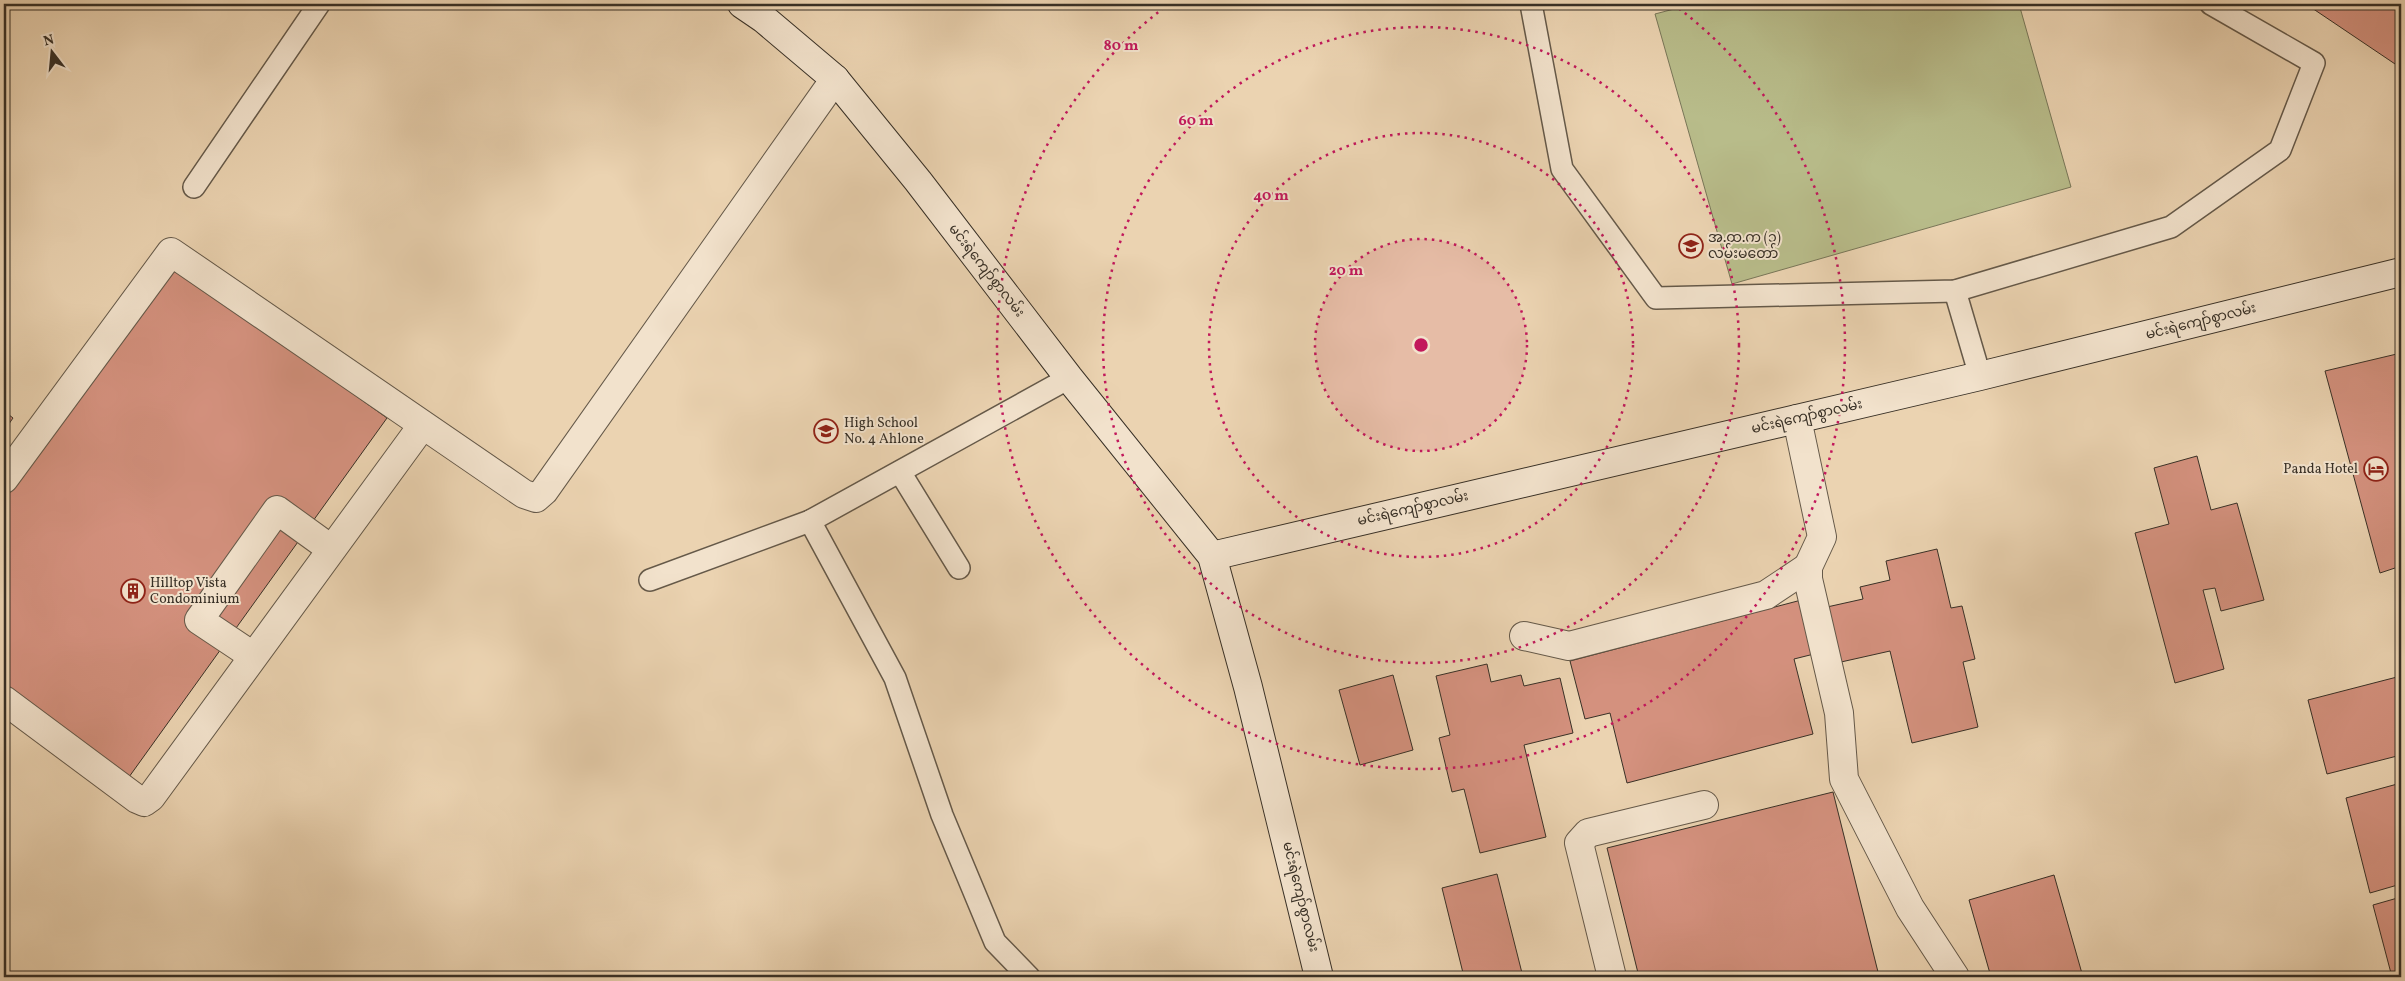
<svg xmlns="http://www.w3.org/2000/svg" width="2405" height="981" font-family="Vollkorn,'Noto Sans Myanmar',serif">
<style>
.green{fill:#b8bc8a;stroke:#787658}
.building{fill:#d4917e;stroke:#383026}
.lines{fill:none;stroke-linecap:round;stroke-linejoin:round}
.lane-casing{stroke:#655949;stroke-width:24}
.street-casing{stroke:#655949;stroke-width:30}
.secondary-casing{stroke:#383026;stroke-width:30}
.lane{stroke:#f2e2cc;stroke-width:21}
.street{stroke:#f2e2cc;stroke-width:28}
.secondary{stroke:#f2e2cc;stroke-width:28}
.ring{fill:none;stroke:#c2185b;stroke-width:2.5;stroke-dasharray:2.5 5}
.labels{text-anchor:middle;dominant-baseline:central;stroke-width:4;stroke-linejoin:round;paint-order:stroke}
.poi-label{font-size:14px;fill:#383026;stroke:#f2e2cc;text-anchor:start}
.street-label{font-size:14px;fill:#383026;stroke:#f2e2cc}
.centre{fill:#c2185b;stroke:#f2e2cc;stroke-width:2.5}
.ring-label{font-size:15px;text-anchor:middle;font-weight:bold;fill:#c2185b;stroke:#f2e2cc;stroke-width:4;stroke-linejoin:round;paint-order:stroke}
</style>
<rect width="100%" height="100%" fill="#ebd3b1"/>
<filter id="stains"><feTurbulence type="fractalNoise" baseFrequency=".004" numOctaves="4"/><feColorMatrix values="0 0 0 0 .2 0 0 0 0 .09 0 0 0 0 .02 0 0 0 .5 -.17"/></filter>
<radialGradient id="worn" r=".72"><stop offset=".6" stop-color="#630" stop-opacity="0"/><stop offset="1" stop-color="#630" stop-opacity=".3"/></radialGradient>
<path class="green" d="M1693,4H2019L2071,187L1732,284L1655,14Z"/>
<g class="building">
<path d="M2306,4H2401V68Z"/>
<path d="M170,263L387,418L129,777L4,687V494Z"/>
<path d="M2401,353V566L2380,573L2325,371Z"/>
<path d="M4,411L13,418L4,431Z"/>
<path d="M2197,456L2211,510L2237,503L2264,600L2221,611L2215,588L2203,590L2224,669L2175,683L2135,533L2169,524L2154,468Z"/>
<path d="M1937,549L1951,608L1962,606L1975,659L1963,662L1978,727L1912,743L1890,651L1841,662L1827,607L1863,599L1860,587L1890,580L1886,561Z"/>
<path d="M1809,598L1822,652L1794,659L1813,734L1627,783L1610,713L1585,719L1570,661Z"/>
<path d="M1487,664L1491,682L1521,675L1524,686L1560,678L1573,733L1524,745L1546,837L1480,853L1464,789L1452,792L1439,738L1450,735L1436,676Z"/>
<path d="M1393,675L1413,750L1360,765L1339,690Z"/>
<path d="M2397,677L2401,693V755L2327,774L2308,700Z"/>
<path d="M2401,783V884L2370,893L2346,798Z"/>
<path d="M1833,792L1879,976L1639,977L1607,848Z"/>
<path d="M1497,874L1523,977H1464L1442,888Z"/>
<path d="M2054,875L2083,977H1991L1969,900Z"/>
<path d="M2401,897V977H2392L2373,905Z"/>
</g>
<g class="lines">
<g class="lane-casing">
<g id="lane">
<path d="M1531,4L1562,169L1656,298L1955,291L2171,227L2280,150L2314,63L2211,4"/>
<path d="M194,187L319,4"/>
<path d="M1955,291L1980,376"/>
<path d="M900,472L959,568"/>
<path d="M810,521L895,678L942,815L995,942L1029,977"/>
<path d="M650,580L810,521L1069,378"/>
</g>
</g>
<g class="street-casing">
<g id="street">
<path d="M1797,419L1822,537L1808,567V579L1839,713L1844,779L1910,908L1955,977"/>
<path d="M4,479L171,252L524,494L536,498L544,491L835,79"/>
<path d="M1524,636L1569,646L1766,595L1808,567"/>
<path d="M253,656L199,620L277,510L331,549"/>
<path d="M4,700L137,799L144,802L151,797L422,426"/>
<path d="M1612,977L1579,843L1588,833L1704,805"/>
</g>
</g>
<g class="secondary-casing">
<g id="secondary">
<path d="M742,4L764,19L835,79L918,181L1069,378L1212,556L1248,687L1319,977"/>
<path d="M1212,556L1980,376L2401,272"/>
</g>
</g>
<use href="#lane" class="lane"/>
<use href="#street" class="street"/>
<use href="#secondary" class="secondary"/>
</g>
<circle cx="1421" cy="345" r="106" fill="#c2185b" fill-opacity=".12"/>
<g class="ring">
<circle cx="1421" cy="345" r="106"/>
<circle cx="1421" cy="345" r="212"/>
<circle cx="1421" cy="345" r="318"/>
<path d="M1673 4A424 424 0 1 1 1169 4"/>
</g>
<defs>
<g id="school-ring" transform="scale(1.25)"><circle r="9.5" fill="#f2e2cc" stroke="#8f2418" stroke-width="1.5"/><path d="M0-5L7-2L0 1L-7-2ZM-4 1L0 2.5L4 1V4Q0 6-4 4Z" fill="#8f2418"/></g>
<g id="hotel-ring" transform="scale(1.25)"><circle r="9.5" fill="#f2e2cc" stroke="#8f2418" stroke-width="1.5"/><path d="M-6-4.5h1.5V1H6V5H4.5V3h-9V5H-6ZM-4 0a1.8 1.8 0 1 1 3.6 0ZM.5 0V-2.5h3Q6-2.5 6 0Z" fill="#8f2418"/></g>
<g id="building-ring" transform="scale(1.25)"><circle r="9.5" fill="#f2e2cc" stroke="#8f2418" stroke-width="1.5"/><path d="M-4-6H4V6H1V3H-1V6H-4ZM-2.5-4.3h1.7v1.8h-1.7ZM.8-4.3h1.7v1.8H.8ZM-2.5-1h1.7V.8h-1.7ZM.8-1h1.7V.8H.8Z" fill="#8f2418"/></g>
</defs>
<g fill-rule="evenodd">
<use href="#school-ring" x="1691" y="246"/>
<use href="#school-ring" x="826" y="431"/>
<use href="#hotel-ring" x="2376" y="469"/>
<use href="#building-ring" x="133" y="591"/>
</g>
<g class="labels">
<g class="poi-label">
<text x="1708" y="238">အ.ထ.က (၁)<tspan x="1708" dy="16">လမ်းမတော်</tspan></text>
<text x="844" y="423">High School<tspan x="844" dy="16">No. 4 Ahlone</tspan></text>
<text x="2358" y="469" text-anchor="end">Panda Hotel</text>
<text x="150" y="583">Hilltop Vista<tspan x="150" dy="16">Condominium</tspan></text>
</g>
<g class="street-label">
<text transform="translate(986 271) rotate(52)">မင်းရဲကျော်စွာလမ်း</text>
<text transform="translate(2201 322) rotate(-14)">မင်းရဲကျော်စွာလမ်း</text>
<text transform="translate(1807 417) rotate(-13)">မင်းရဲကျော်စွာလမ်း</text>
<text transform="translate(1413 509) rotate(-13)">မင်းရဲကျော်စွာလမ်း</text>
<text transform="translate(1300 897) rotate(76)">မင်းရဲကျော်စွာလမ်း</text>
</g>
</g>
<circle cx="1421" cy="345" r="8" class="centre"/>
<g class="ring-label">
<text x="1121" y="50">80 m</text>
<text x="1196" y="125">60 m</text>
<text x="1271" y="200">40 m</text>
<text x="1346" y="275">20 m</text>
</g>
<rect width="2405" height="981" fill="none" stroke="#ebd3b1" stroke-width="20"/>
<rect x="5" y="5" width="2395" height="971" fill="none" stroke="#383026" stroke-width="2.5"/>
<rect x="10" y="10" width="2385" height="961" fill="none" stroke="#383026"/>
<g transform="translate(52 52) rotate(344)" stroke="#f2e2cc" stroke-width="4" paint-order="stroke">
<path d="M0-4L9 19L0 12L-9 19Z" fill="#383026"/>
<text y="-8" font-size="14" font-weight="bold" text-anchor="middle" fill="#383026">N</text>
</g>
<rect width="100%" height="100%" filter="url(#stains)"/>
<rect width="100%" height="100%" fill="url(#worn)"/>
</svg>
